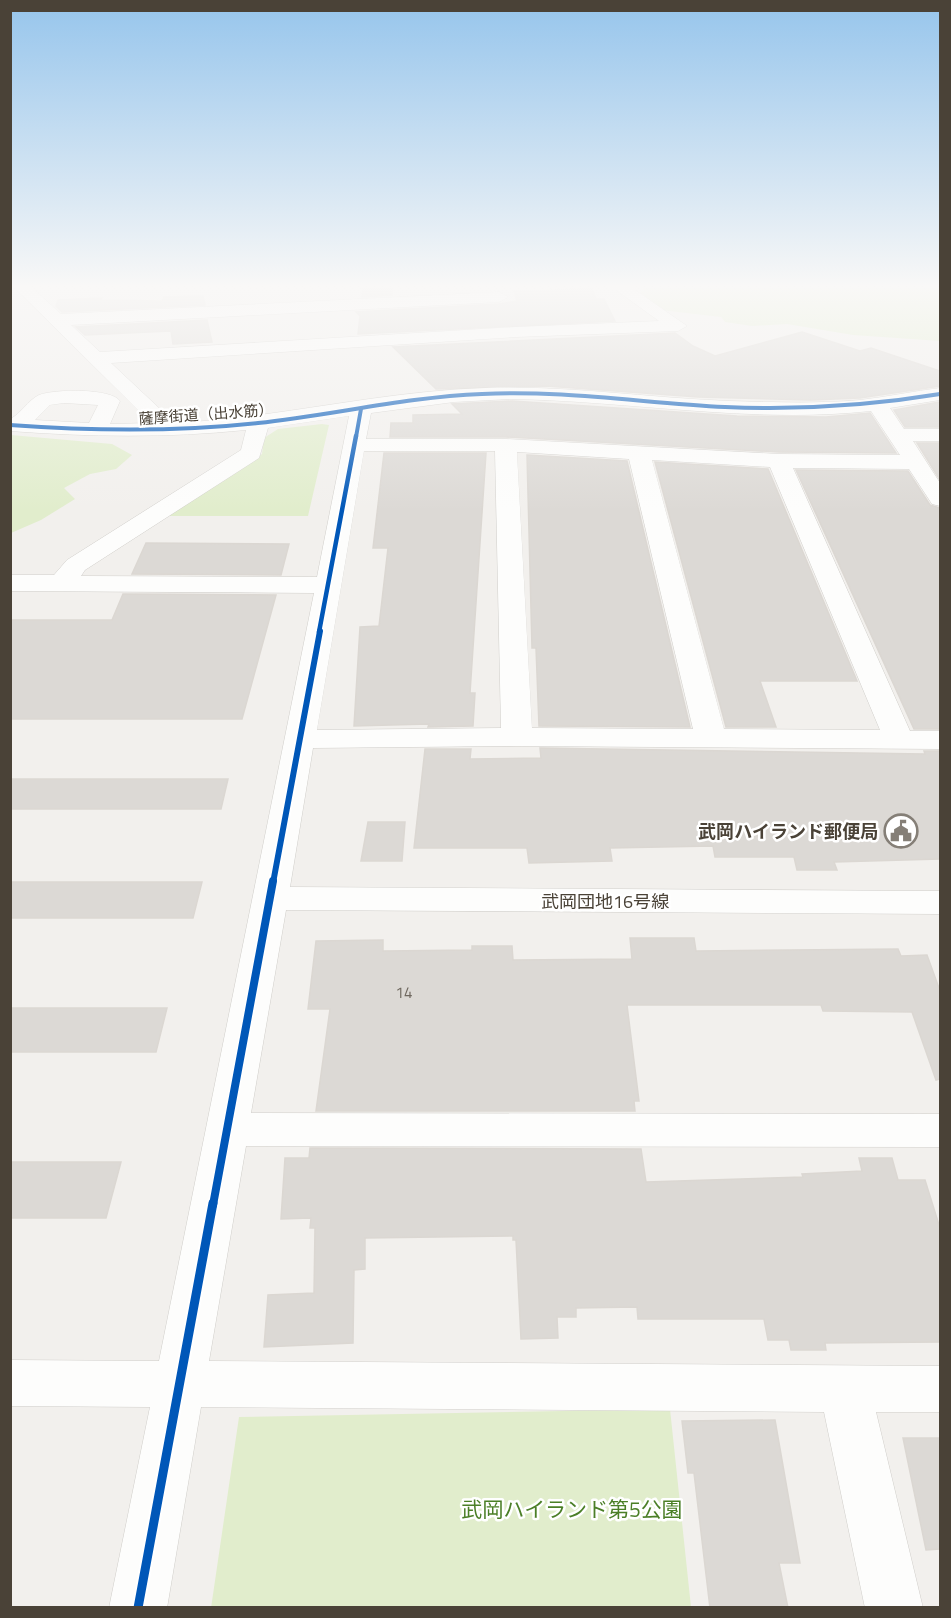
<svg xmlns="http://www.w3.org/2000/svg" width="951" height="1618" font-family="'Titillium Web','Noto Sans JP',sans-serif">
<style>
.green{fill:#e1edcc}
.building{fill:#dcd9d5;stroke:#dbd7d2;stroke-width:1.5}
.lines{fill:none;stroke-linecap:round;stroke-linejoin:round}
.minor-casing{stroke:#d0ceca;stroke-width:1}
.minor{fill:#fdfdfc;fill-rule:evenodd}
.cycleway-far4-casing{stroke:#fff;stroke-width:6}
.cycleway-far3-casing{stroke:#fff;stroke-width:8}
.cycleway-far2-casing{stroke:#fff;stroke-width:10}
.cycleway-far1-casing{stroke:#fff;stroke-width:11}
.cycleway-casing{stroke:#fff;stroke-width:13}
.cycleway-far4{stroke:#0057b8;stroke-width:4}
.cycleway-far3{stroke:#0057b8;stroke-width:4.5}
.cycleway-far2{stroke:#0057b8;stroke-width:6}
.cycleway-far1{stroke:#0057b8;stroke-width:8}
.cycleway{stroke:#0057b8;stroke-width:9}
.labels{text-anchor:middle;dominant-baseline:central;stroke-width:5;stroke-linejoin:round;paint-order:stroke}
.far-street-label{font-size:15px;fill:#4a4237;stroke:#fff}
.number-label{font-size:15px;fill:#6f685f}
.poi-label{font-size:18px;font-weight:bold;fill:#4a4237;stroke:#fff;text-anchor:end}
.street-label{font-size:18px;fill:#4a4237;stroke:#fff}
.near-park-label{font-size:21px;fill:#4b7f27;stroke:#fff}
</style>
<rect width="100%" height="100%" fill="#f2f0ed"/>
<g class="green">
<path d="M654,285H940V341L853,335L787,324L752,326L725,322L721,317L661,310L638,296L644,288Z"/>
<path d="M322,424L329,425L308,516H166L262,454L264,438L278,429Z"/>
<path d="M11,435L112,444L132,455L116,469L90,474L64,488L75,499L41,520L11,533Z"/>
<path d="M670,1409L691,1607L211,1608L239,1417Z"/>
</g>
<g class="building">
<path d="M363,285H393L392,295L362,297Z"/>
<path d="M592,289L596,299H604L615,321L358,334L360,316L356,312L499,304L517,301L514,291Z"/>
<path d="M203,296L205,305L62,312L56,306L58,300L102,298L101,300L162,301L164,297Z"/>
<path d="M207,320L212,342L173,344L171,331L85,335L76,327Z"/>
<path d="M802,332L860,351L871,348L940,371V386L860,398L811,400L698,397L546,386L436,389L393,347L675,333L693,346L715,356Z"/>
<path d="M512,401L737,416L826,417L870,413L896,453L779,452L506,437H390L391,423H413V415L462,414L452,404Z"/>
<path d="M940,402V427H905L894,410Z"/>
<path d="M917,443H940V480Z"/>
<path d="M384,453H486L470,693H475L473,726L428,727L429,724L354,726L360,627L379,626L388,548H373Z"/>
<path d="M527,455L627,461L690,727L539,726L536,648H532Z"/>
<path d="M655,462L768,469L857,681H760L776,727H726Z"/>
<path d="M796,470L908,471L930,505L940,508V729H914Z"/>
<path d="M146,543L289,544L281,575L132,574Z"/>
<path d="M123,594L276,595L242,719H10V620H112Z"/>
<path d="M540,748L925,754L924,751H940V859L834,862L837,870H797L794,857H715L713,846L610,848L612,861L529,863L527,848H414L425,749H471L470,759L541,758Z"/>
<path d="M10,779H228L221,809H10Z"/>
<path d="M368,822H405L402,861H361Z"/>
<path d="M10,882H202L193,918H10Z"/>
<path d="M630,938H694L696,951L898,949L901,956L927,955L940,991V1079L936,1080L912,1012L823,1011L821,1005H627L639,1101H634L635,1111H316L330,1009H308L316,941L383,940V951L472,950V946H512L513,960L632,959Z"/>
<path d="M10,1008H167L156,1052H10Z"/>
<path d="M310,1148L641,1149L646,1182L803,1177L802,1174L862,1171L859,1158H892L898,1180H925L940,1228V1342L825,1343L826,1350H791L789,1340H768L764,1319H638L637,1307L576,1308V1317H557L558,1338L521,1339L516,1240H513V1236L365,1238V1269L354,1270L353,1343L264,1347L268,1295L314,1293L315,1228H310L311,1218L281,1219L285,1158H309Z"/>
<path d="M10,1162H121L106,1218H10Z"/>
<path d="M775,1420L800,1563H779L788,1608H710L694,1473H688L682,1421Z"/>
<path d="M903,1438H940V1549L926,1550Z"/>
</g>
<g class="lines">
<g class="minor-casing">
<path id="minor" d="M12,285H29L61,314L499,292L508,297L499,302L71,325L100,352L516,327L659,321L609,285H628L687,326L678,331L516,337L111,363L175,423C279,418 381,391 485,388C567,385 647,398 729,401C772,402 816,404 860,400C887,397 914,391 940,388V400L890,408L904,429H940V441H913L940,483V506L932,504L909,469L793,468L910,731H940V749L517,746L313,748L290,887L940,891V914L286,910L251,1113L940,1114V1147L246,1146L209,1361L940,1366V1412H876L923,1608H865L824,1412L201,1407L167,1608H109L150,1407L10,1406V1360L159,1361L314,593L10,591V575H54L67,560L241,450L246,430C168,438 89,437 10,431V419C21,414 28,400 39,395C54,389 111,388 120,401L110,424L151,423ZM512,399C632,401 752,424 871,411L900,455L779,454L506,439H366L371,413L454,402ZM64,403L98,405L89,423L35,420L50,405ZM349,416L317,577L81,576L85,570L259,458L268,428ZM364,451H495L501,728L317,730ZM517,452L629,459L693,729L532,728ZM652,460L770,467L880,730L724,729Z"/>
</g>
<use href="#minor" class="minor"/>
<g class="cycleway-far4-casing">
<g id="cycleway-far4">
<path d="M10,425C93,431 176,432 258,423C333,415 406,397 482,394C563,390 644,403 725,407C798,410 868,406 940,394"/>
<path d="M356,437L361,409"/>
</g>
</g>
<g class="cycleway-far3-casing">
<path id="cycleway-far3" d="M319,632L356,436"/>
</g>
<g class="cycleway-far2-casing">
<path id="cycleway-far2" d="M273,883L320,631"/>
</g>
<g class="cycleway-far1-casing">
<path id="cycleway-far1" d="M213,1205L273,881"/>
</g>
<g class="cycleway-casing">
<path id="cycleway" d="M138,1608L213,1203"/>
</g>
<use href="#cycleway-far4" class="cycleway-far4"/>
<use href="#cycleway-far3" class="cycleway-far3"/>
<use href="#cycleway-far2" class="cycleway-far2"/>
<use href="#cycleway-far1" class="cycleway-far1"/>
<use href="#cycleway" class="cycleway"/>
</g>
<linearGradient id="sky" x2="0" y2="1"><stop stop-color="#96c5ec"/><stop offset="0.56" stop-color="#f9f8f7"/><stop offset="1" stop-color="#f9f8f7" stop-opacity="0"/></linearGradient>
<rect width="951" height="511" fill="url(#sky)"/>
<defs>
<g id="civic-ring" transform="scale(1.725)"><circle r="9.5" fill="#fff" stroke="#857f77" stroke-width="1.5"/><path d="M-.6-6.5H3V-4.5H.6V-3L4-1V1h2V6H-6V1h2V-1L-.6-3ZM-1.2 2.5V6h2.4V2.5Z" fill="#857f77"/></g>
</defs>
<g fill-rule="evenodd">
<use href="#civic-ring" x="901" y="831"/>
</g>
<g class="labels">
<g class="far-street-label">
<text transform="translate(206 414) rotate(-4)">薩摩街道（出水筋）</text>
</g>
<g class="number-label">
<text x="404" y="992">14</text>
</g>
<g class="poi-label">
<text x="878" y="831">武岡ハイランド郵便局</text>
</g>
<g class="street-label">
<text x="605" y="901">武岡団地16号線</text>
</g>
<g class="near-park-label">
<text x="572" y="1509">武岡ハイランド第5公園</text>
</g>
</g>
<rect width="951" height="1618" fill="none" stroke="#4a4237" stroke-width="24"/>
</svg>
